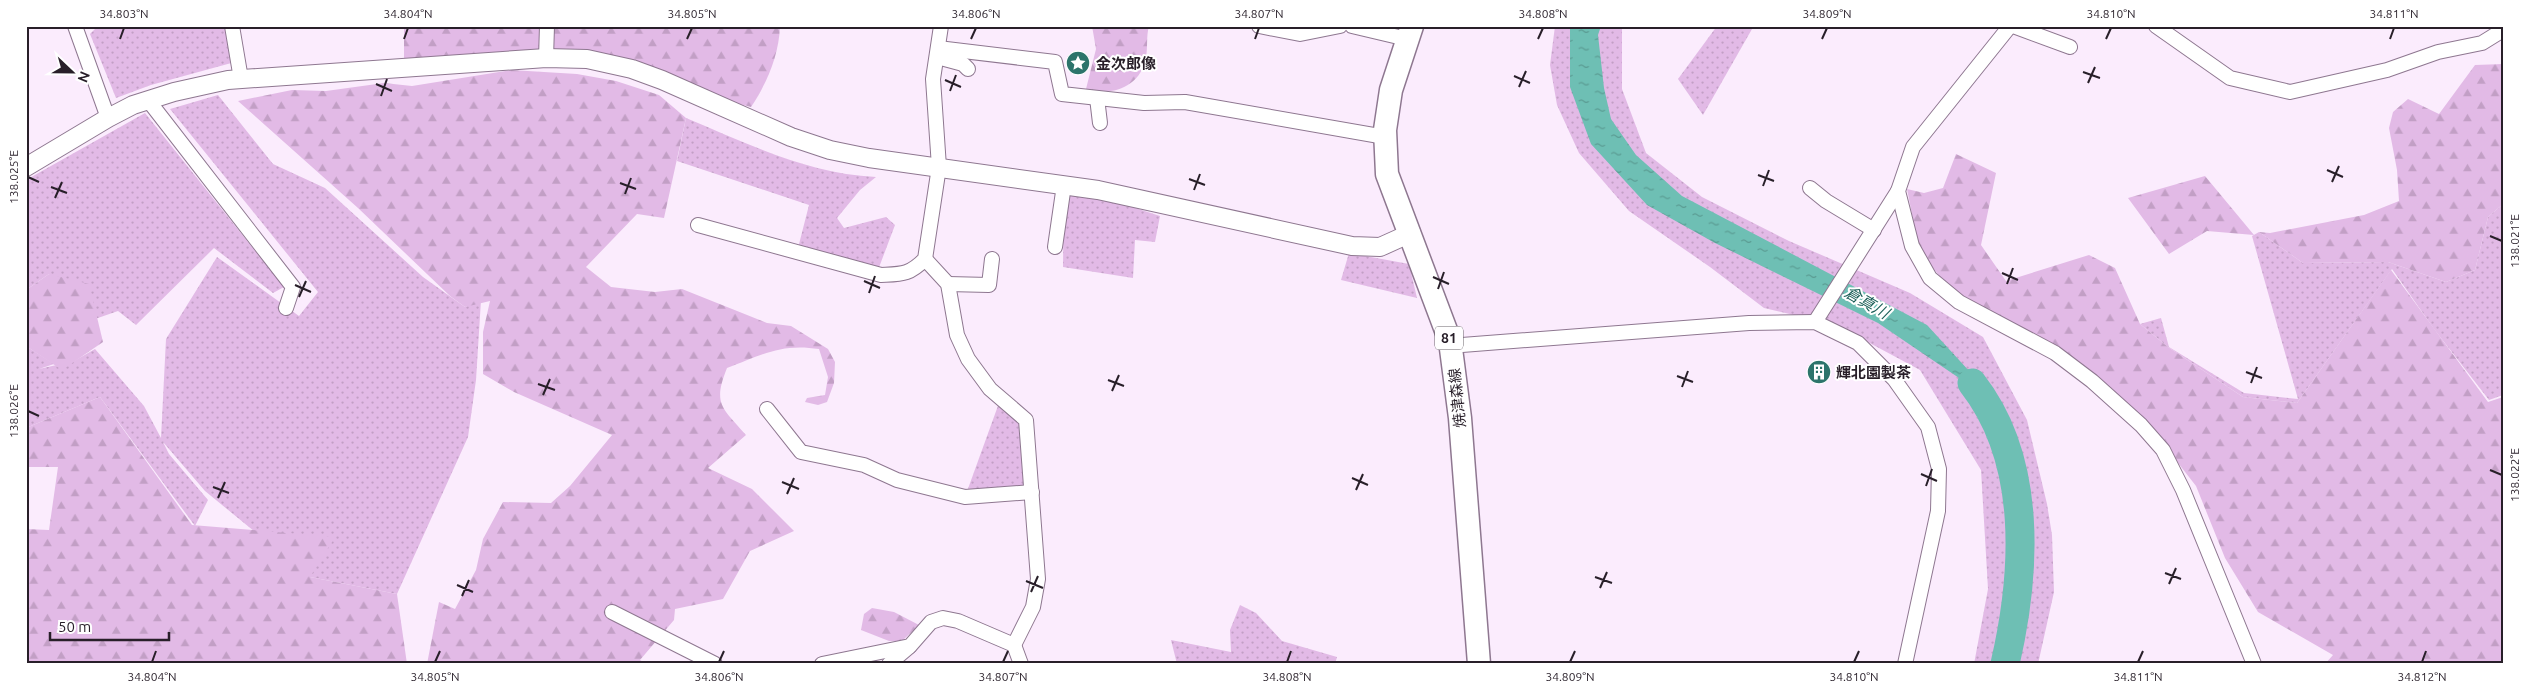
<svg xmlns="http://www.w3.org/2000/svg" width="2529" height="690" font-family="Ubuntu,'Noto Sans JP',sans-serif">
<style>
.grass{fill:url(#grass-dots)}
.forest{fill:url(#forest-firs)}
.water{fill:url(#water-ripples)}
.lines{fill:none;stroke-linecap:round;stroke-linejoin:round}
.river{stroke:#6ebfb4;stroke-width:29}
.minor-casing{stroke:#8e7790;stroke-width:16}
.tertiary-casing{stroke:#8e7790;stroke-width:20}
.primary-casing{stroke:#8e7790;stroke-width:25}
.minor{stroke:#fff;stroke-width:14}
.tertiary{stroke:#fff;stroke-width:18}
.primary{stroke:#fff;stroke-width:22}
.ticks{fill:none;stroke:#281f29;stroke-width:2}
.labels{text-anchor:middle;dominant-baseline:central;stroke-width:4;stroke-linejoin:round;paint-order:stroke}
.shield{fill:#fff;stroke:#686269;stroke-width:1}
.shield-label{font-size:14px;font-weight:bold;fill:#281f29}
.poi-label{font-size:15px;font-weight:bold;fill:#281f29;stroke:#fff;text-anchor:start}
.street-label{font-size:15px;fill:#281f29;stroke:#fff}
.water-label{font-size:16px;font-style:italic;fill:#1c5f58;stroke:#fff}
.neatline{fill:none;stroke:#281f29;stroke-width:2}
.ticks-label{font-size:12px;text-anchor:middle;fill:#281f29}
</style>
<defs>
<pattern id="grass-dots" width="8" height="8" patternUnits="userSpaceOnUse" patternTransform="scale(1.25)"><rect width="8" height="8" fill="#e2bae6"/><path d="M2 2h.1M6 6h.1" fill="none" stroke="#c29fc5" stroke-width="1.8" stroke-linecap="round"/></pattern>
<pattern id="forest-firs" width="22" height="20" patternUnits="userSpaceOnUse" patternTransform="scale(1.25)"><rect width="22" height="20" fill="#e2bae6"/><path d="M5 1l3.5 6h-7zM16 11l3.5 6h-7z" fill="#c29fc5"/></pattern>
<pattern id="water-ripples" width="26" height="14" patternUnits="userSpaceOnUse" patternTransform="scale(1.25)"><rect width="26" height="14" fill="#6ebfb4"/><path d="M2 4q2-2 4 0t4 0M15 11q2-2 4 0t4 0" fill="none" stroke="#5a9b92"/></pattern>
</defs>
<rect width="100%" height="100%" fill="#fbecfd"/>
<g class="grass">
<path d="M98,26H230L235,62L151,85L116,98L90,34Z"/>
<path d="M1555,26H1622V89L1646,153L1702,197L1789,241L1910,293L1983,337L2027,420L2047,504L2052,535L2054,592L2038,664H1974L1988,589L1981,470L1920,370L1836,325L1764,308L1710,267L1629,211L1579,153L1557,105L1550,65Z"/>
<path d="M1717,26H1749L1752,29L1703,115L1678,79Z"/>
<path d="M218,95L273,164L325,188L423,277L465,307L481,300L476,380L468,437L397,594L310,577L205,491L163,442L169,454L208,500L195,526L100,397L26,428V346L54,364L39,369L74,361L95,349L144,406L161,438L166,339L217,257L299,316L318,292L170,109Z"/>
<path d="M145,113L284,287L273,293L214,248L136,325L118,311L95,319L49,274L26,290V180Z"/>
<path d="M686,118C749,144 807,174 876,177L860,190L837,218L844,228L886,217L895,225L878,270L797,252L809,205L677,161Z"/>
<path d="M1064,185L1160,216L1155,242L1135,240L1133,278L1063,267Z"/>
<path d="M2503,204V395L2489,400L2434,329L2392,269L2297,403L2243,397L2168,347L2140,324L2161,318L2169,347L2244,393L2298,399L2252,236L2259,232L2303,263L2388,262L2446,282L2475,270L2488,217Z"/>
<path d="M1349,253L1409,264L1417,298L1341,280Z"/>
<path d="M999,403L1026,422L1032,492L965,497Z"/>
<path d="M1240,605L1256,613L1282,641L1337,657L1335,664H1177L1171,640L1231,652L1230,630Z"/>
</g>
<g class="forest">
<path d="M404,26H541L543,54L404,65Z"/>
<path d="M549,26H780C779,55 767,83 751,107L551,54Z"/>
<path d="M1092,26H1149C1146,37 1148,47 1146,57C1141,87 1112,97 1086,89L1096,49Z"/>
<path d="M2503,64V204L2488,217L2475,270L2446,282L2388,262L2303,263L2259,232L2270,233L2364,215L2399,201L2397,170L2389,128L2393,112L2408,99L2439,114L2475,65Z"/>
<path d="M511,70L577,74L616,81L659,95L686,118L664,218L637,214L586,267L611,287L655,292L682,289L767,323L791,326L828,349L835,362L834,383L827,402L818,405L805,402L807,398L825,395L828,377L819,349C781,343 762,355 727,368C712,405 723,408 746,435L708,468L752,489L794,531L750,551L723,599L675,609L674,620L640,660L646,664H427L439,602L455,609L476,570L483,539L503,502L551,503L570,486L612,435L514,392L483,374V332L490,301L465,307L450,296L358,208L238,101L292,90L326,91L384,83L412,86Z"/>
<path d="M1956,154L1996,173L1981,245L2006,281L2089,255L2115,268L2140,324L2168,347L2243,397L2297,403L2391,270L2488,402L2503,397V664H2325L2333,655L2258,612L2225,558L2196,486L2143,418L1952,292L1919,250L1907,189L1924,193L1943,188Z"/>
<path d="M2205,176L2254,235L2207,231L2169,254L2128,198Z"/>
<path d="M49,274L89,284L103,342L62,370L26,346V290Z"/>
<path d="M100,397L192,525L335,537L310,577L397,594L407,664H26V529L49,530L58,467H26V428Z"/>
<path d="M872,608L894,612L919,625L902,641H889L861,630L864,614Z"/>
</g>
<path class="water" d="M1570,26H1601L1598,35L1604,88L1611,119L1636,155L1682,196L1927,325L1970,372L2012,447L1993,416L1962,380L1878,323L1715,243L1647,205L1591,144L1570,87Z"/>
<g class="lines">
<path class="river" d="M1972,383C2033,461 2026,573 2005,664"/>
<g class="minor-casing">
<g id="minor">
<path d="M75,26L108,118"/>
<path d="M232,26L241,79"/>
<path d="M1259,26L1300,34L1340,26"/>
<path d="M1352,26L1407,39"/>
<path d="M2010,26L1913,147L1898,191L1912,246L1930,278L1959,302L2055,353L2092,381L2141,425L2163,450L2183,490L2254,664"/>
<path d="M2013,26L2070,47"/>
<path d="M2156,26L2230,78L2290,92L2387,70L2438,52L2482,43L2503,30"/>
<path d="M938,48L1055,62L1062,94L1144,103L1185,102L1385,137"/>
<path d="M937,57L963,64L968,69"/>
<path d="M546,58L547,26"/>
<path d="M1097,98L1100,123"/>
<path d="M148,100L293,287L286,308"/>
<path d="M1810,188L1826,201L1874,230"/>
<path d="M698,225L881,275C902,274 909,275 925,259L939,167L933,79L941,26"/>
<path d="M1055,247L1064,185"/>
<path d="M925,259L948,284L957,335L968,359L990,389L1026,420L1038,579L1033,607L1014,645"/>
<path d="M948,284L989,285L992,259"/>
<path d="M1815,322L1898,191"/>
<path d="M1450,341L1462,345L1749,323L1815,322L1858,343L1894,379L1928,427L1939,469L1938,511L1905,664"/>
<path d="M767,409L801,452L864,465L897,480L965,497L1032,492"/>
<path d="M612,612L715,664"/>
<path d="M822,664L910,646L931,622L943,618L958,621L1014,645L1021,664"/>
<path d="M889,664L909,647"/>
</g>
</g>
<g class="tertiary-casing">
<path id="tertiary" d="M26,167L108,118L133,105L174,92L228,80L546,58L587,59L632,69L662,80L791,137L830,150L869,158L1098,190L1352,246L1380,247L1411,233"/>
</g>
<g class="primary-casing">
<path id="primary" d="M1412,26L1391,90L1385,130L1387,174L1450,341L1460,418L1479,664"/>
</g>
<use href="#minor" class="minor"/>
<use href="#tertiary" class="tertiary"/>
<use href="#primary" class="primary"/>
</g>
<path class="ticks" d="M120,39L124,28M404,39L408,28M687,39L692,28M971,39L976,28M1255,39L1259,28M1538,39L1543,28M1822,39L1827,28M2106,39L2111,28M2390,39L2394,28M2083,72L2100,78M1514,76L1530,83M945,80L961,87M2088,83L2095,67M376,84L392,91M1519,87L1526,71M950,91L956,75M381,96L387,79M2327,170L2343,177M1758,175L1774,181M28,177L39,182M1189,179L1205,185M2332,182L2339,166M620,183L636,189M1763,186L1769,170M51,187L67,193M1194,190L1200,174M625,194L631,178M55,198L62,182M2490,236L2502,241M2002,273L2018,280M1433,277L1449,284M864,281L880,288M2007,284L2013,268M295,285L311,292M1438,289L1444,272M869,293L875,276M299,297L306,281M2246,372L2262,378M1677,376L1693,382M1108,380L1124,386M2251,383L2257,367M538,384L555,390M1682,387L1688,371M1112,391L1119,375M543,395L550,379M28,411L39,416M2490,470L2502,475M1921,474L1937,481M1352,478L1368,485M782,482L799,489M1926,486L1932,469M213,487L229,493M1356,490L1363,474M787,494L794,478M218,498L225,482M2165,573L2181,579M1595,577L1612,583M1026,581L1043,588M2169,584L2176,568M457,585L473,592M1600,588L1607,572M1031,592L1038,576M462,596L469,580M152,662L156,651M435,662L440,651M719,662L724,651M1003,662L1008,651M1287,662L1291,651M1570,662L1575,651M1854,662L1859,651M2138,662L2143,651M2422,662L2426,651"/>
<defs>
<g id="sight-disc" transform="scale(1.25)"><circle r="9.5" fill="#2c746b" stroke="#fff"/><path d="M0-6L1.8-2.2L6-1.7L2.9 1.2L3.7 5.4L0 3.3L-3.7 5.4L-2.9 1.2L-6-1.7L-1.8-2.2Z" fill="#fff"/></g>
<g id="building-disc" transform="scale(1.25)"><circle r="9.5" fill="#2c746b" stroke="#fff"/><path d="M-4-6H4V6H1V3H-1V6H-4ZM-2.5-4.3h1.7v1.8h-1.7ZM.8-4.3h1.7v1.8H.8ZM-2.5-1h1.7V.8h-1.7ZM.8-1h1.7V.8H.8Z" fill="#fff"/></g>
</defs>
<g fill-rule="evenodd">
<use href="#sight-disc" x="1078" y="63"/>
<use href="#building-disc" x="1819" y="372"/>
</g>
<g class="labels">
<rect class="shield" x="1435" y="326.5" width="28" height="23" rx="4"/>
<g class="shield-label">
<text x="1449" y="338">81</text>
</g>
<g class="poi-label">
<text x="1096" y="63">金次郎像</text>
<text x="1836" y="372">輝北園製茶</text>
</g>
<g class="street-label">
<text transform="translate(1457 398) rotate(-96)">焼津森線</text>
</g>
<g class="water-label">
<text transform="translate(1867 302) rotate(30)">倉真川</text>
</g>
</g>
<rect width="2529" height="690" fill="none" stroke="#ffffff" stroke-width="55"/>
<g transform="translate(72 72) rotate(112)" stroke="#ffffff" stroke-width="4" paint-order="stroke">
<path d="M0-4L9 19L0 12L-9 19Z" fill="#281f29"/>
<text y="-8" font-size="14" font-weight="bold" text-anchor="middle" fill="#281f29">N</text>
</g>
<path d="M50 632v8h119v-8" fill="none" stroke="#281f29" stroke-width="2.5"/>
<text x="58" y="632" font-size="15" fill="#281f29" stroke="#ffffff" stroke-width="4" paint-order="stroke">50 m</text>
<rect x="28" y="28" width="2474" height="634" class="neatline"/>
<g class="ticks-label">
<text x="124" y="18">34.803°N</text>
<text x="408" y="18">34.804°N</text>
<text x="692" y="18">34.805°N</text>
<text x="976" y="18">34.806°N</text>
<text x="1259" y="18">34.807°N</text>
<text x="1543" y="18">34.808°N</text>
<text x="1827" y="18">34.809°N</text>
<text x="2111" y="18">34.810°N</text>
<text x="2394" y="18">34.811°N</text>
<text transform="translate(14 177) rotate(-90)" y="4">138.025°E</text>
<text transform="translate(2515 241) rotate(-90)" y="4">138.021°E</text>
<text transform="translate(14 411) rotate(-90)" y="4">138.026°E</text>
<text transform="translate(2515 475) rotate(-90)" y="4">138.022°E</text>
<text x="152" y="681">34.804°N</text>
<text x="435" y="681">34.805°N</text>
<text x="719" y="681">34.806°N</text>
<text x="1003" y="681">34.807°N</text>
<text x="1287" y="681">34.808°N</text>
<text x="1570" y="681">34.809°N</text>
<text x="1854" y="681">34.810°N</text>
<text x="2138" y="681">34.811°N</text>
<text x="2422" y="681">34.812°N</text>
</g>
</svg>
